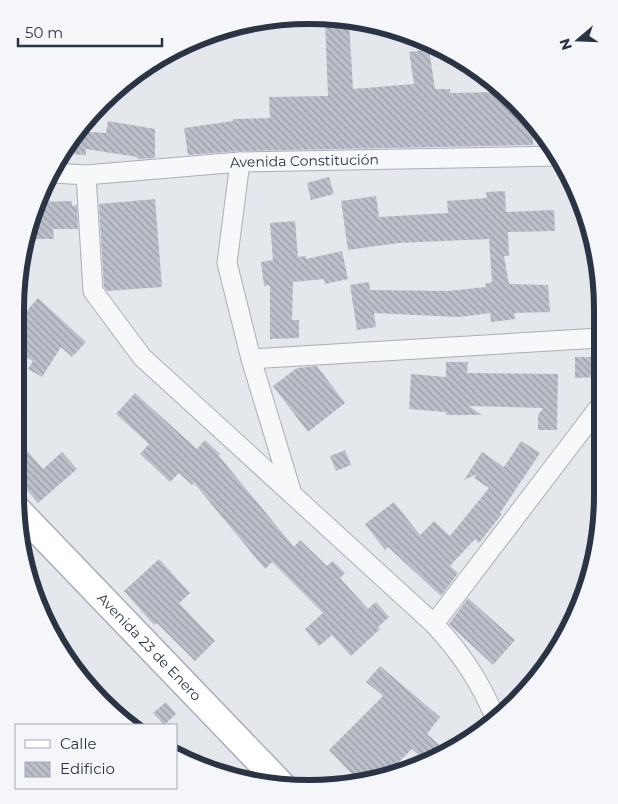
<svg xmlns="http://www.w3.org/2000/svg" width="618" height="804" font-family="Montserrat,sans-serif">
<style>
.building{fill:url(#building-back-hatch)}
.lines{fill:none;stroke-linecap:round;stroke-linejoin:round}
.minor-casing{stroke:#a9aeb7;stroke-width:21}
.secondary-casing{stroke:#a9aeb7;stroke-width:29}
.minor{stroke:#f7f8fa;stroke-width:19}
.secondary{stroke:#fff;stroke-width:26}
.labels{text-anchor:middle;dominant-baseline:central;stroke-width:4.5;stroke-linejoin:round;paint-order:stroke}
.street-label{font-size:14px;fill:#2b3445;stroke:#f4f6f9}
.rim{fill:none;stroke:#2b3445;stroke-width:6}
</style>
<defs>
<pattern id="building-back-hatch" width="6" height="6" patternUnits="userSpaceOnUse" patternTransform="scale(1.25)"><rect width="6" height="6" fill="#bbc0ca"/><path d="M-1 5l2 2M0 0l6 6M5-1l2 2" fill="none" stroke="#989da6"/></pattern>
</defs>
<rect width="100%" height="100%" fill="#e4e7ec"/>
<g class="building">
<path d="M325,21H349L353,89L414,84L409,52L429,49L435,89H450V93L499,92L533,125V145L240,151L188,155L184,128L233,121V119L270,118L269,97L328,96Z"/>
<path d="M108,121L155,129V158L137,159V157L86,149V155L63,154L75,131L106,133Z"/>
<path d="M329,177L334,194L311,200L307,183Z"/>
<path d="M505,191L506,212L554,210L555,231L508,232L509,256H504L509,284L548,285L550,312L514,313L515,319L491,322L490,313L459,317L374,313L376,327L357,330L350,285L369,282L370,290L448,291L486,287L485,284L492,282L489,239L398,243L348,250L341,201L376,196L379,217L448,213L447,201L487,198L486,192Z"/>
<path d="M155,199L162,287L107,291L104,287L99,204Z"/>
<path d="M72,201V206L77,205L78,229H53L54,239H26L31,215L37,202Z"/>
<path d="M295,221L298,257L306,256V259L342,251L348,279L325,284L324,279L293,282L292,320H299V338L270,339V285L264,286L261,262L273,260L270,223Z"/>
<path d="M38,298L86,342L72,357L61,347L42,377L28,369L33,361L15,350L16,323Z"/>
<path d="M575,357H597V377L575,378Z"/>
<path d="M446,362H468L467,373L558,374L557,430H538V415L543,408L469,406L482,415H446V412L409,409L411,374L446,377Z"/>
<path d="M317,366L345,403L308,432L273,386L297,368Z"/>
<path d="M135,393L197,449L205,440L220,454L219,456L294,547L300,540L327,566L333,561L345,573L340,578L368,609L376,602L389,617L378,627L380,629L351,656L332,635L319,646L305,629L323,613L272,562L265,569L194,483L192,485L179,473L170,482L140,454L149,444L116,414Z"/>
<path d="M15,437L43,469L62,452L77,469L38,503L15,476Z"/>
<path d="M521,441L540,453L500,513L502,514L479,543L475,539L450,566L458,573L441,596L388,547L385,550L365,524L394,502L420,535L434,521L450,536L489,488L474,478L477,474L464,480L482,452L504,467Z"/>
<path d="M345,450L351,465L336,471L330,456Z"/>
<path d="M159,559L190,593L179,603L215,641L195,661L157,623L154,625L124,591Z"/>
<path d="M468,598L515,640L493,665L449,624Z"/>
<path d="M380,666L440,717L427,734L447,752L427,762L412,749L383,777L360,782L329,750L383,696L366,682Z"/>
<path d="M166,702L176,714L164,725L153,713Z"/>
</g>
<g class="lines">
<g class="minor-casing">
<g id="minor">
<path d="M240,162L227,263L251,359L292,494"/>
<path id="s1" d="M53,173L86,175L240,162L558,156"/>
<path d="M86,175L93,291L142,357L434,624C461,653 479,680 495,717"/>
<path d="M251,359L600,338"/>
<path d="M434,624L600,406"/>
</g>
</g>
<g class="secondary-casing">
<g id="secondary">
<path id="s2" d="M17,509L282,785"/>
</g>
</g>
<use href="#minor" class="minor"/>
<use href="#secondary" class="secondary"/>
</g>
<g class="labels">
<g class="street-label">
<text stroke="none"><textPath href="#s1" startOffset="252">Avenida Constitución</textPath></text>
<text stroke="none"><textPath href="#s2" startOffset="191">Avenida 23 de Enero</textPath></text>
</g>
</g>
<path d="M0 0H618V804H0ZM309 24H309A285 285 0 0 1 594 309V495A285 285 0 0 1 309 780H309A285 285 0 0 1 24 495V309A285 285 0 0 1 309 24Z" fill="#f4f6f9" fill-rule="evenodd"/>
<path class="rim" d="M309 24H309A285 285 0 0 1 594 309V495A285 285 0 0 1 309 780H309A285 285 0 0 1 24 495V309A285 285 0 0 1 309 24Z"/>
<rect x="15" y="724" width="162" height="65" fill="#f4f6f9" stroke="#a4a8b1"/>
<rect x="25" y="740" width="25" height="8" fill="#ffffff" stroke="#a4a8b1"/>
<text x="60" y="749" font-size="15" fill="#2b3445">Calle</text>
<rect x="25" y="762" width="25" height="15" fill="url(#building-back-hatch)" stroke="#a4a8b1"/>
<text x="60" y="774" font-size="15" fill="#2b3445">Edificio</text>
<g transform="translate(578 40) rotate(251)" stroke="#f4f6f9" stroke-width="4" paint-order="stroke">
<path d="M0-4L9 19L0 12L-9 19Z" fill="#2b3445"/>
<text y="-8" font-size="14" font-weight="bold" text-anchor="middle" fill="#2b3445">N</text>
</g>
<path d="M18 38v8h144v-8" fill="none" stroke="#2b3445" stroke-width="2.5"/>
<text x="25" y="38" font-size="15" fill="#2b3445" stroke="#f4f6f9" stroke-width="4" paint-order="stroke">50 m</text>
</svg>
